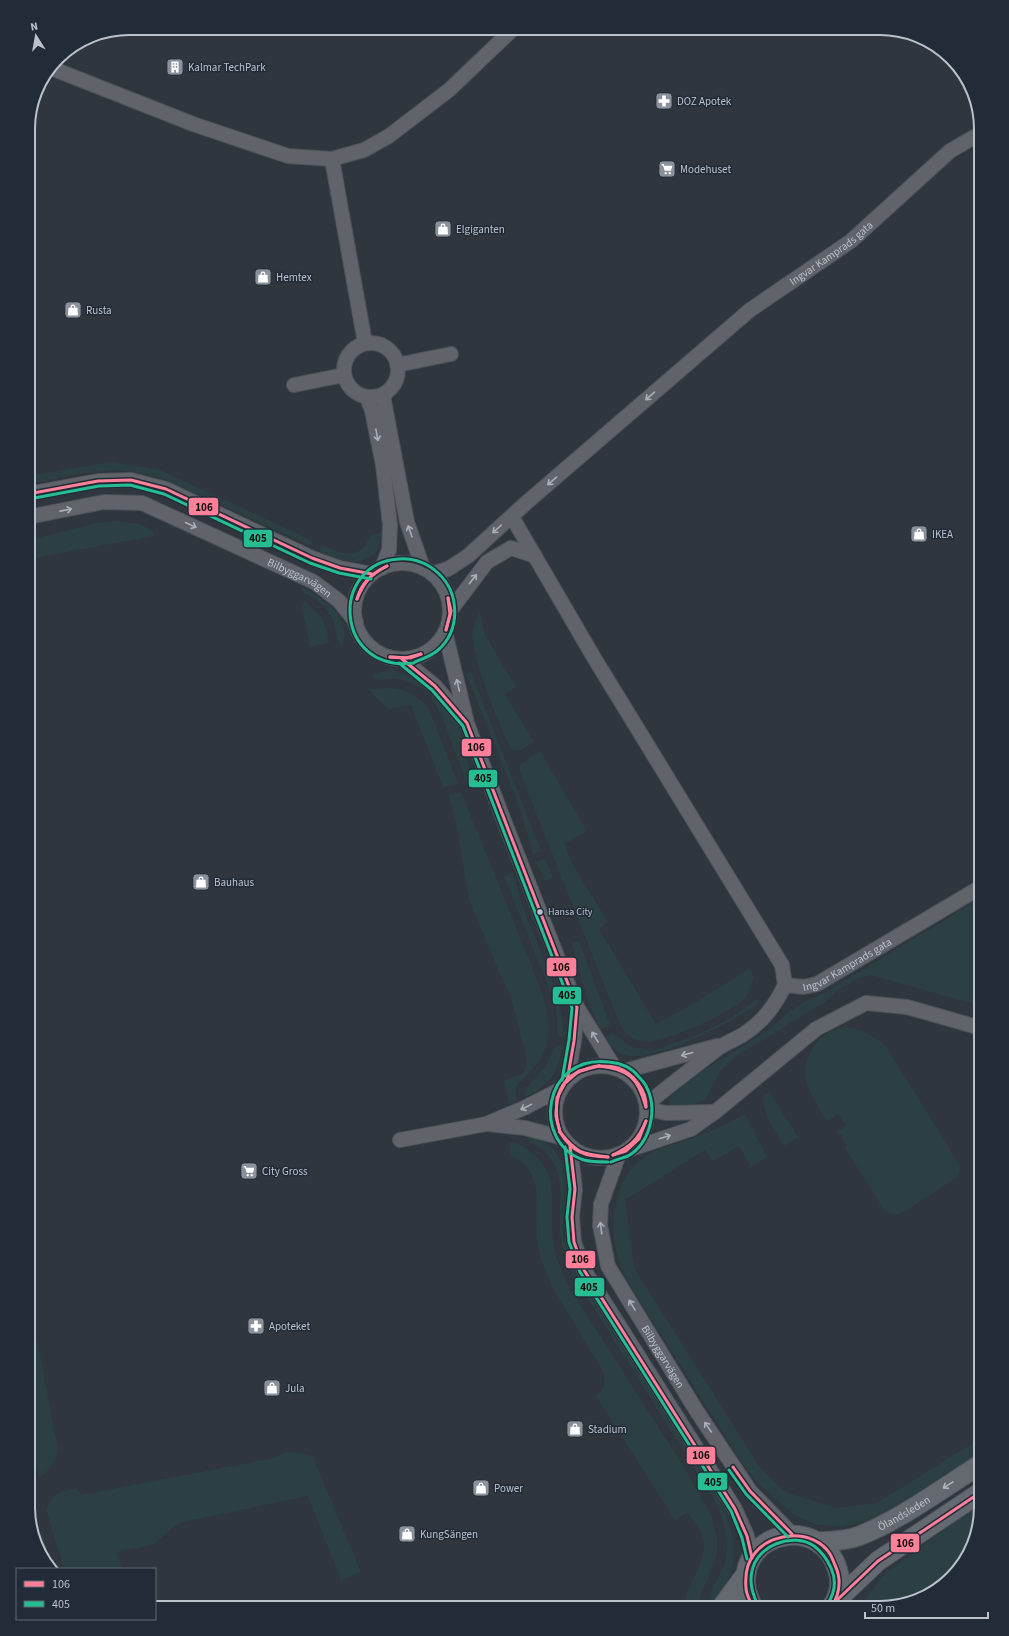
<svg xmlns="http://www.w3.org/2000/svg" width="1009" height="1636" font-family="'Source Sans 3',sans-serif">
<style>
.green{fill:#2c4043}
.lines{fill:none;stroke-linecap:round;stroke-linejoin:round}
.street-casing{stroke:#4d5258;stroke-width:16}
.secondary-casing{stroke:#4d5258;stroke-width:21}
.street{stroke:#60646a;stroke-width:14}
.secondary{stroke:#64686f;stroke-width:19}
.bus-1-casing{stroke:#222c38;stroke-width:6}
.bus-2-casing{stroke:#222c38;stroke-width:6}
.bus-1{stroke:#ff8098;stroke-width:3}
.bus-2{stroke:#26bd93;stroke-width:3}
.oneway{stroke:#a9afb8}
.oneway2{stroke:#aeb4be}
.bus-dot{fill:#bbc2cc;stroke:#222c38;stroke-width:1.5}
.labels{text-anchor:middle;dominant-baseline:central;stroke-width:3;stroke-linejoin:round;paint-order:stroke}
.bus-label{font-size:10px;fill:#bbc2cc;stroke:#222c38;text-anchor:start}
.poi-label{font-size:11px;fill:#bbc2cc;stroke:#222c38;text-anchor:start}
.street-label{font-size:11px;fill:#bbc2cc;stroke:#222c38}
.rim{fill:none;stroke:#bbc2cc;stroke-width:2}
.line-badge{stroke:#222c38;stroke-width:1.5}
.pale-badge-label{font-size:11px;text-anchor:middle;font-weight:bold;fill:#111}
</style>
<rect width="100%" height="100%" fill="#2f363d"/>
<g class="green">
<path d="M112,462L160,470L313,541L311,546L164,479C152,475 140,472 127,471C95,468 60,478 28,484V476Z"/>
<path d="M116,521L139,524L153,530L154,536L28,559V540L97,523Z"/>
<path d="M381,533C381,543 379,551 370,557C354,568 335,557 319,551L322,545C342,554 361,562 370,535Z"/>
<path d="M302,587C326,600 353,617 342,648C337,642 337,635 335,627C331,608 316,600 301,590Z"/>
<path d="M305,602C322,615 326,622 329,643L310,647L302,608Z"/>
<path d="M480,612L485,635L516,687L505,694L534,742L521,750L514,751L510,748C499,721 467,653 474,626C475,621 478,616 480,612Z"/>
<path d="M393,670L415,679L428,687L425,690C417,686 408,681 399,679C390,678 378,682 372,676L384,671Z"/>
<path d="M471,672L541,851L533,854L520,809L466,673Z"/>
<path d="M389,688C407,689 420,696 430,711L458,784L443,787L411,705L388,709L368,689Z"/>
<path d="M434,693L453,717L459,727L473,784L468,786L441,714L431,697Z"/>
<path d="M540,751L587,831L565,844L570,860L608,922L599,929L656,1024L688,1007L750,968L754,978C751,986 748,997 741,1002C725,1015 661,1045 641,1041C631,1039 626,1033 620,1025L520,772L519,767L521,764Z"/>
<path d="M461,792L537,979C546,1004 556,1034 541,1058C534,1069 524,1077 516,1087L515,1093L517,1101L509,1104L504,1080L523,1074L527,1063L525,1051L516,1017L510,994L502,979L469,899L454,812L448,795Z"/>
<path d="M545,859L553,877L545,881L536,862Z"/>
<path d="M513,872C517,885 519,898 524,911C539,950 564,995 563,1037L557,1036V1014L556,1006L504,876Z"/>
<path d="M981,898V1006L871,975L857,979L841,988L825,1002L733,1058L721,1070L706,1099L695,1104L670,1105L669,1099L686,1081L770,1029L789,1012L804,1002L826,992Z"/>
<path d="M579,940L610,1025L600,1030L589,1004L583,984L572,943Z"/>
<path d="M757,999L762,1001C737,1020 662,1059 631,1056C619,1055 610,1047 605,1037L612,1034L616,1035L628,1045L635,1048L655,1050L697,1035L728,1020Z"/>
<path d="M853,1028C867,1032 877,1038 887,1048L960,1166L959,1172L956,1178L904,1212C896,1215 892,1217 885,1211L845,1148L847,1146L838,1132L846,1126L838,1114L827,1121C820,1109 809,1094 806,1080C802,1058 816,1036 837,1029C842,1028 848,1028 853,1028Z"/>
<path d="M556,1045H563C555,1076 555,1081 526,1097L525,1095L527,1087L546,1066Z"/>
<path d="M769,1091L798,1137L784,1146C775,1130 763,1115 763,1096Z"/>
<path d="M745,1114L767,1157L751,1167L739,1146L713,1161L705,1150L625,1200L634,1268L759,1466L785,1492L836,1508L877,1503L981,1438V1454L893,1509L867,1521L841,1527L814,1524L793,1514L758,1483L744,1466L626,1279C615,1254 610,1233 616,1205C628,1148 663,1150 709,1132C722,1127 733,1120 745,1114Z"/>
<path d="M529,1137C577,1147 562,1193 563,1230C564,1246 570,1260 576,1274L720,1502C740,1540 738,1570 715,1606L712,1603L710,1596C713,1585 720,1576 724,1565C731,1544 724,1524 717,1504L573,1275C566,1261 561,1247 560,1231C558,1205 567,1175 547,1154C542,1148 535,1145 529,1142Z"/>
<path d="M509,1142C520,1143 522,1145 531,1152C563,1177 548,1206 553,1240C555,1258 562,1273 570,1289L682,1464L712,1517L717,1538V1550L715,1561L700,1597L703,1608H682C686,1592 707,1556 704,1542C703,1532 693,1521 687,1512L675,1520L596,1396L603,1389L605,1381L603,1371L554,1290C547,1276 541,1262 538,1247C533,1215 549,1172 511,1156Z"/>
<path d="M28,1290L58,1450C55,1463 49,1470 39,1478L28,1424Z"/>
<path d="M287,1452L301,1453L313,1457L361,1572L341,1581L308,1496L178,1523L153,1545L117,1552L122,1569H64L46,1509C54,1492 61,1492 77,1488L81,1495L274,1458Z"/>
<path d="M981,1505L964,1563L925,1597L880,1608H858L885,1574L960,1518Z"/>
<path d="M41,1528L53,1569C42,1556 37,1546 41,1528Z"/>
</g>
<g class="lines">
<g class="street-casing">
<g id="street">
<path d="M51,68L193,124L288,156L332,159L364,150L389,136L449,90L514,28"/>
<path d="M332,159L365,343"/>
<circle cx="371" cy="370" r="27"/>
<path d="M397,365L451,354"/>
<path d="M294,385L344,375"/>
<path d="M384,394V401L407,522L423,568"/>
<path d="M367,397L372,411L383,465L390,525L389,550L382,568"/>
<path d="M28,494L98,481L131,480L166,489L312,558L340,568L372,574"/>
<path id="s1" d="M28,517L104,502L142,503L314,582L339,601L356,622"/>
<path d="M512,517L593,656L782,965L785,985"/>
<circle cx="402" cy="611" r="48"/>
<path id="s2" d="M432,574L448,569L468,556L526,503L750,310L851,241L950,151L981,133"/>
<path d="M450,611L487,562L511,548L535,556"/>
<path d="M445,632L467,723L503,818L577,1007L614,1067"/>
<path d="M402,659L435,686L464,720"/>
<path id="s3" d="M785,985L804,987L817,984L981,887"/>
<circle cx="601" cy="1112" r="46"/>
<path d="M624,1071L717,1046"/>
<path d="M567,1081L574,1041L577,1007"/>
<path d="M647,1104C671,1084 695,1066 720,1047C728,1042 736,1039 744,1034C764,1021 775,1005 785,985"/>
<path d="M648,1109L666,1113L715,1112"/>
<path d="M488,1124L525,1128L563,1138"/>
<path d="M400,1140L486,1124L524,1108L561,1089"/>
<path d="M570,1146L575,1189L572,1217L574,1242L584,1270L735,1509L747,1536L752,1558"/>
<path d="M628,1150L691,1129L715,1112L816,1029L866,1003L907,1007L981,1028"/>
<path id="s4" d="M619,1154L601,1204L600,1225L608,1266L696,1410L750,1491L792,1534"/>
</g>
</g>
<g class="secondary-casing">
<g id="secondary">
<path id="s5" d="M819,1542C832,1541 846,1541 859,1536C900,1520 943,1488 981,1464"/>
<path d="M835,1602L878,1561L981,1492"/>
<path d="M721,1608L746,1574"/>
<path d="M753,1608C751,1602 747,1595 746,1588C738,1531 822,1513 838,1571C842,1583 839,1597 831,1608"/>
</g>
</g>
<use href="#street" class="street"/>
<use href="#secondary" class="secondary"/>
<g class="bus-1-casing">
<g id="bus-1">
<path d="M28,494L98,481L131,480L166,489L312,558L340,568L372,574"/>
<path d="M357,599C361,583 372,573 387,566"/>
<path d="M357,599C364,582 370,575 387,566"/>
<path d="M446,630L450,614L448,598"/>
<path d="M446,630L451,611L448,598"/>
<path d="M390,657L406,658L421,654"/>
<path d="M390,657L410,658L421,654"/>
<path d="M402,659L435,686L467,723L577,1007L574,1041L567,1081"/>
<path d="M599,1066C629,1069 638,1078 646,1107"/>
<path d="M599,1066C604,1066 612,1066 618,1068C633,1073 647,1091 646,1107"/>
<path d="M560,1132C576,1153 582,1154 608,1157"/>
<path d="M560,1132C572,1152 585,1157 608,1157"/>
<path d="M560,1132C552,1108 556,1078 584,1070C589,1068 594,1066 599,1066"/>
<path d="M560,1132L556,1116L557,1098L565,1083L579,1071L599,1066"/>
<path d="M570,1146L575,1189L572,1217L574,1242L584,1270L735,1509L747,1536L752,1558"/>
<path d="M613,1155C631,1146 638,1140 646,1121"/>
<path d="M613,1155L626,1151L639,1139L646,1121"/>
<path d="M733,1467L750,1491L792,1534"/>
<path d="M835,1602L878,1561L981,1492"/>
<path d="M753,1608C751,1602 746,1595 746,1588C745,1576 747,1562 755,1553C772,1531 814,1529 830,1554C832,1557 833,1561 835,1565C842,1580 840,1594 831,1608"/>
</g>
</g>
<g class="bus-2-casing">
<g id="bus-2">
<path d="M29,499L99,486L130,485L164,494L310,563L339,573L371,579"/>
<path d="M399,663L432,690L463,726L572,1008L569,1040L562,1080"/>
<path d="M414,663C334,673 329,563 399,559C414,558 427,563 438,573C460,593 461,631 437,651C431,656 422,659 415,662"/>
<path d="M565,1147L570,1189L567,1217L569,1242L580,1272L731,1511L742,1538L747,1559"/>
<path d="M608,1162C601,1162 591,1162 584,1160C531,1143 542,1054 609,1062C620,1063 631,1067 638,1076C641,1079 644,1082 646,1086C658,1108 651,1143 628,1156C623,1158 617,1159 611,1162"/>
<path d="M729,1470L746,1494L788,1537"/>
<path d="M758,1606C753,1594 749,1584 752,1571C757,1545 793,1532 814,1546C822,1552 827,1559 831,1568C837,1581 835,1593 827,1605"/>
</g>
</g>
<use href="#bus-1" class="bus-1"/>
<use href="#bus-2" class="bus-2"/>
</g>
<defs><path id="oneway-shaft" d="M-6 0H5M1.5-3L5.5 0L1.5 3" fill="none" stroke-width="1.6" stroke-linecap="round" stroke-linejoin="round"/></defs>
<g class="oneway">
<use href="#oneway-shaft" transform="translate(650 396) rotate(139)"/>
<use href="#oneway-shaft" transform="translate(377 435) rotate(79)"/>
<use href="#oneway-shaft" transform="translate(552 481) rotate(139)"/>
<use href="#oneway-shaft" transform="translate(66 510) rotate(-11)"/>
<use href="#oneway-shaft" transform="translate(191 525) rotate(25)"/>
<use href="#oneway-shaft" transform="translate(497 529) rotate(138)"/>
<use href="#oneway-shaft" transform="translate(410 531) rotate(-109)"/>
<use href="#oneway-shaft" transform="translate(473 579) rotate(-52)"/>
<use href="#oneway-shaft" transform="translate(458 685) rotate(-103)"/>
<use href="#oneway-shaft" transform="translate(595 1037) rotate(-122)"/>
<use href="#oneway-shaft" transform="translate(687 1054) rotate(165)"/>
<use href="#oneway-shaft" transform="translate(526 1107) rotate(154)"/>
<use href="#oneway-shaft" transform="translate(665 1137) rotate(-18)"/>
<use href="#oneway-shaft" transform="translate(601 1228) rotate(-97)"/>
<use href="#oneway-shaft" transform="translate(632 1305) rotate(-121)"/>
<use href="#oneway-shaft" transform="translate(708 1427) rotate(-124)"/>
</g>
<use class="oneway2" href="#oneway-shaft" transform="translate(948 1485) rotate(148)"/>
<defs>
<g id="building-square" transform="scale(0.9)"><rect x="-9" y="-9" width="18" height="18" rx="4" fill="#8a919a" stroke="#222c38"/><path d="M-4-6H4V6H1V3H-1V6H-4ZM-2.5-4.3h1.7v1.8h-1.7ZM.8-4.3h1.7v1.8H.8ZM-2.5-1h1.7V.8h-1.7ZM.8-1h1.7V.8H.8Z" fill="#fff"/></g>
<g id="pharmacy-square" transform="scale(0.9)"><rect x="-9" y="-9" width="18" height="18" rx="4" fill="#8a919a" stroke="#222c38"/><path d="M-2-6h4v4h4v4h-4v4h-4v-4h-4v-4h4Z" fill="#fff"/></g>
<g id="supermarket-square" transform="scale(0.9)"><rect x="-9" y="-9" width="18" height="18" rx="4" fill="#8a919a" stroke="#222c38"/><path d="M-6-5.5h2.5l.6 2H6L4.5 2H-2.5L-4.4-4H-6ZM-1.5 3.2a1.3 1.3 0 1 0 .1 0ZM3 3.2a1.3 1.3 0 1 0 .1 0Z" fill="#fff"/></g>
<g id="shop-square" transform="scale(0.9)"><rect x="-9" y="-9" width="18" height="18" rx="4" fill="#8a919a" stroke="#222c38"/><path d="M-5-2.5h2.3a2.7 3.5 0 0 1 5.4 0H5L5.5 6h-11ZM-1.5-2.5h3a1.5 2.3 0 0 0-3 0Z" fill="#fff"/></g>
</defs>
<g fill-rule="evenodd">
<use href="#building-square" x="175" y="67"/>
<use href="#pharmacy-square" x="664" y="101"/>
<use href="#supermarket-square" x="667" y="169"/>
<use href="#shop-square" x="443" y="229"/>
<use href="#shop-square" x="263" y="277"/>
<use href="#shop-square" x="73" y="310"/>
<use href="#shop-square" x="919" y="534"/>
<use href="#shop-square" x="201" y="882"/>
<use href="#supermarket-square" x="249" y="1171"/>
<use href="#pharmacy-square" x="256" y="1326"/>
<use href="#shop-square" x="272" y="1388"/>
<use href="#shop-square" x="575" y="1429"/>
<use href="#shop-square" x="481" y="1488"/>
<use href="#shop-square" x="407" y="1534"/>
</g>
<circle class="bus-dot" cx="540" cy="912" r="3.5"/>
<g class="labels">
<g class="bus-label">
<text x="548" y="912">Hansa City</text>
</g>
<g class="poi-label">
<text x="188" y="67">Kalmar TechPark</text>
<text x="677" y="101">DOZ Apotek</text>
<text x="680" y="169">Modehuset</text>
<text x="456" y="229">Elgiganten</text>
<text x="276" y="277">Hemtex</text>
<text x="86" y="310">Rusta</text>
<text x="932" y="534">IKEA</text>
<text x="214" y="882">Bauhaus</text>
<text x="262" y="1171">City Gross</text>
<text x="269" y="1326">Apoteket</text>
<text x="285" y="1388">Jula</text>
<text x="588" y="1429">Stadium</text>
<text x="494" y="1488">Power</text>
<text x="420" y="1534">KungSängen</text>
</g>
<g class="street-label">
<text stroke="none"><textPath href="#s2" startOffset="514">Ingvar Kamprads gata</textPath></text>
<text stroke="none"><textPath href="#s1" startOffset="290">Bilbyggarvägen</textPath></text>
<text stroke="none"><textPath href="#s3" startOffset="68">Ingvar Kamprads gata</textPath></text>
<text stroke="none"><textPath href="#s4" startOffset="222">Bilbyggarvägen</textPath></text>
<text stroke="none"><textPath href="#s5" startOffset="91">Ölandsleden</textPath></text>
</g>
</g>
<path d="M0 0H1009V1636H0ZM129 35H880A94 94 0 0 1 974 129V1507A94 94 0 0 1 880 1601H129A94 94 0 0 1 35 1507V129A94 94 0 0 1 129 35Z" fill="#222c38" fill-rule="evenodd"/>
<path class="rim" d="M129 35H880A94 94 0 0 1 974 129V1507A94 94 0 0 1 880 1601H129A94 94 0 0 1 35 1507V129A94 94 0 0 1 129 35Z"/>
<g class="line-badge">
<rect x="188" y="497" width="31" height="19" rx="4" fill="#ff8098"/>
<rect x="243" y="529" width="30" height="19" rx="4" fill="#26bd93"/>
<rect x="461" y="738" width="31" height="19" rx="4" fill="#ff8098"/>
<rect x="468" y="769" width="30" height="19" rx="4" fill="#26bd93"/>
<rect x="546" y="957" width="31" height="20" rx="4" fill="#ff8098"/>
<rect x="552" y="986" width="30" height="19" rx="4" fill="#26bd93"/>
<rect x="565" y="1250" width="31" height="19" rx="4" fill="#ff8098"/>
<rect x="574" y="1277" width="31" height="20" rx="4" fill="#26bd93"/>
<rect x="686" y="1446" width="30" height="19" rx="4" fill="#ff8098"/>
<rect x="697" y="1472" width="31" height="19" rx="4" fill="#26bd93"/>
<rect x="890" y="1533" width="30" height="20" rx="4" fill="#ff8098"/>
</g>
<g class="pale-badge-label">
<text x="204" y="511">106</text>
<text x="258" y="542">405</text>
<text x="476" y="751">106</text>
<text x="483" y="782">405</text>
<text x="561" y="971">106</text>
<text x="567" y="999">405</text>
<text x="580" y="1263">106</text>
<text x="589" y="1291">405</text>
<text x="701" y="1459">106</text>
<text x="713" y="1486">405</text>
<text x="905" y="1547">106</text>
</g>
<rect x="16" y="1568" width="140" height="52" fill="#222c38" stroke="#5f6873"/>
<rect x="24" y="1581" width="20" height="6" fill="#ff8098" stroke="#5f6873"/>
<text x="52" y="1588" font-size="12" fill="#bbc2cc">106</text>
<rect x="24" y="1601" width="20" height="6" fill="#26bd93" stroke="#5f6873"/>
<text x="52" y="1608" font-size="12" fill="#bbc2cc">405</text>
<g transform="translate(36 36) rotate(349)" stroke="#222c38" stroke-width="3" paint-order="stroke">
<path d="M0-3L7 15L0 10L-7 15Z" fill="#bbc2cc"/>
<text y="-6" font-size="11" font-weight="bold" text-anchor="middle" fill="#bbc2cc">N</text>
</g>
<path d="M865 1612v6h123v-6" fill="none" stroke="#bbc2cc" stroke-width="2"/>
<text x="871" y="1612" font-size="12" fill="#bbc2cc" stroke="#222c38" stroke-width="3" paint-order="stroke">50 m</text>
</svg>
